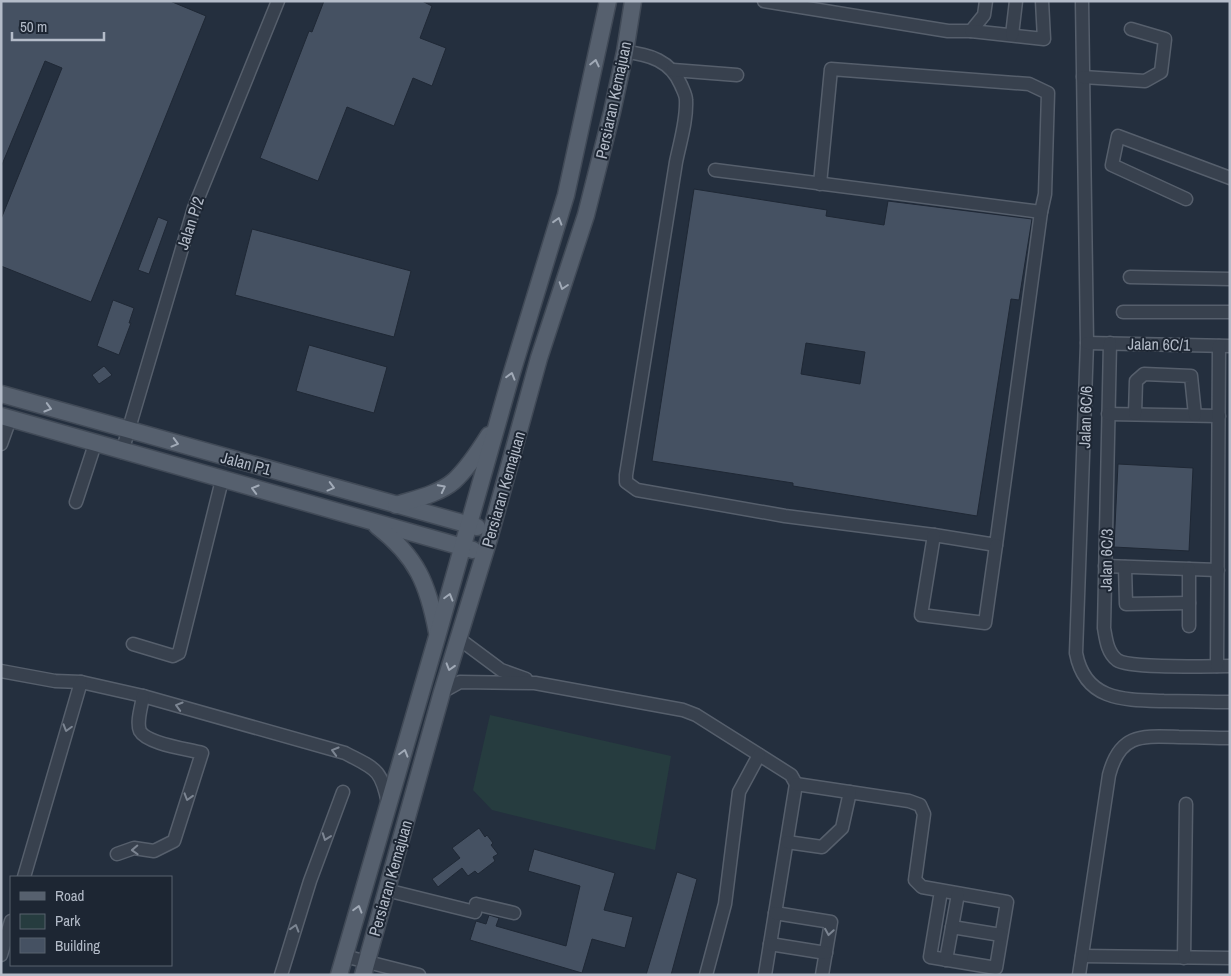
<svg xmlns="http://www.w3.org/2000/svg" width="1231" height="976" font-family="'Archivo Narrow',sans-serif">
<style>
.green{fill:#263c3f}
.building{fill:#455162;stroke:#1f2835;fill-rule:evenodd}
.lines{fill:none;stroke-linecap:round;stroke-linejoin:round}
.minor-casing{stroke:#565f6c;stroke-width:15}
.major-casing{stroke:#414a57;stroke-width:19}
.minor{stroke:#38414e;stroke-width:12}
.major{stroke:#56606e;stroke-width:16}
.oneway{stroke:#a1aab7}
.oneway2{stroke:#7c8592}
.labels{text-anchor:middle;dominant-baseline:central;stroke-width:4;stroke-linejoin:round;paint-order:stroke}
.street-label{font-size:16px;fill:#b4bcc9;stroke:#1d2633}
</style>
<rect width="100%" height="100%" fill="#242f3e"/>
<path class="green" d="M490,715L671,756L655,850L492,810L473,790Z"/>
<g class="building">
<path d="M1,1H170L206,16L91,302L1,266V219L62,68L45,61L1,167Z"/>
<path d="M324,1H422L432,6L420,38L446,48L432,86L413,78L394,126L347,107L318,181L260,158L309,31L312,32Z"/>
<path d="M694,189L827,210L826,216L884,225L888,201L1032,219L1019,300L1011,299L977,516L793,486V483L652,461ZM806,343L865,352L860,384L801,374Z"/>
<path d="M158,217L168,221L149,274L138,270Z"/>
<path d="M252,229L411,271L394,337L235,295Z"/>
<path d="M113,300L134,308L129,323H131L119,355L97,346Z"/>
<path d="M309,345L387,367L374,413L296,391Z"/>
<path d="M104,366L112,375L99,384L92,375Z"/>
<path d="M1118,464L1193,468L1189,551L1114,547Z"/>
<path d="M479,828L485,837L487,835L493,843L491,845L498,854L493,857L495,861L478,874L475,871L468,876L462,868L438,887L432,879L460,858L452,848Z"/>
<path d="M534,849L615,873L604,910L633,917L625,948L592,939L582,973L470,940L476,921L486,924L489,915L499,918L496,926L566,946L580,886L528,871Z"/>
<path d="M677,872L697,879L671,975H646Z"/>
</g>
<g class="lines">
<g class="minor-casing">
<g id="minor">
<path d="M764,1L948,31H971L984,15L986,1"/>
<path d="M1082,1L1087,343L1076,653C1085,701 1124,700 1164,701C1186,701 1208,702 1230,702"/>
<path d="M971,31L1044,39L1042,1"/>
<path d="M1012,35L1016,1"/>
<path d="M625,52C649,54 671,61 681,85C683,90 686,95 686,100C687,121 680,142 676,162L626,475V482L637,490L785,516L934,535L996,545L1041,212L1045,194L1048,93L1029,84L831,69L820,184"/>
<path d="M673,70L737,75"/>
<path d="M1083,77L1145,81L1161,72L1165,39L1131,29"/>
<path d="M715,170L1041,212"/>
<path d="M1186,199L1112,165L1118,136L1230,178"/>
<path d="M1130,277L1230,279"/>
<path d="M1123,312H1230"/>
<path d="M1087,343L1230,346"/>
<path d="M1110,343L1104,628C1106,639 1107,652 1117,660C1130,669 1210,666 1230,666"/>
<path d="M1108,414L1219,416"/>
<path d="M1135,414L1136,381L1144,374L1191,376L1195,415"/>
<path d="M1,444L10,419"/>
<path d="M122,452L194,208L278,1"/>
<path d="M76,502L95,444"/>
<path d="M934,535L921,615L985,623L996,545"/>
<path d="M1105,566L1218,570"/>
<path d="M1125,567L1126,604L1189,603"/>
<path d="M1189,569V626"/>
<path d="M458,638L501,670L526,679"/>
<path d="M133,644L173,656L179,653L222,480"/>
<path d="M1217,666L1219,346"/>
<path d="M1,671L55,681L81,682L143,696L345,753C375,769 381,768 388,803"/>
<path d="M442,692L460,682L535,683L683,710L696,715L791,775L796,784L765,975"/>
<path d="M796,784L909,801L920,805L924,814L915,880L922,887L1007,902L996,968L930,957L941,891"/>
<path d="M787,842L822,847L842,828L850,792"/>
<path d="M117,854L134,848L154,851L174,841L202,753C188,749 147,744 140,731C136,722 142,705 143,696"/>
<path d="M24,877L81,682"/>
<path d="M386,890L475,912L476,904L514,913"/>
<path d="M775,913L831,922L822,975"/>
<path d="M952,927L1001,935"/>
<path d="M770,944L826,953"/>
<path d="M1,955L11,921"/>
<path d="M344,956L419,975"/>
<path d="M1082,956L1230,958"/>
<path d="M1184,958L1186,804"/>
<path d="M946,960L958,894"/>
<path d="M281,975L310,881L343,792"/>
<path d="M706,975L725,904L739,792L759,755"/>
<path d="M1079,975L1109,775C1120,733 1142,736 1179,737C1196,737 1213,738 1230,738"/>
</g>
</g>
<g class="major-casing">
<g id="major">
<path d="M1,394L477,527"/>
<path d="M1,416L473,550"/>
<path d="M396,505C415,499 439,494 454,481C468,468 479,451 489,435"/>
<path d="M377,526C417,557 428,584 437,632"/>
<path d="M339,975L437,637L510,379L566,195L608,1"/>
<path d="M363,975L442,692L489,539L539,358L586,215L612,112L625,52L633,1"/>
</g>
</g>
<use href="#minor" class="minor"/>
<use href="#major" class="major"/>
</g>
<defs><path id="oneway-chevron" d="M-2-3.5L2.5 0L-2 3.5" fill="none" stroke-width="1.6" stroke-linecap="round" stroke-linejoin="round" transform="scale(1.25)"/></defs>
<g class="oneway">
<use href="#oneway-chevron" transform="translate(595 63) rotate(-77)"/>
<use href="#oneway-chevron" transform="translate(558 221) rotate(-73)"/>
<use href="#oneway-chevron" transform="translate(563 286) rotate(108)"/>
<use href="#oneway-chevron" transform="translate(511 376) rotate(-74)"/>
<use href="#oneway-chevron" transform="translate(48 408) rotate(16)"/>
<use href="#oneway-chevron" transform="translate(175 443) rotate(15)"/>
<use href="#oneway-chevron" transform="translate(331 487) rotate(15)"/>
<use href="#oneway-chevron" transform="translate(442 488) rotate(-27)"/>
<use href="#oneway-chevron" transform="translate(255 489) rotate(-164)"/>
<use href="#oneway-chevron" transform="translate(449 597) rotate(-74)"/>
<use href="#oneway-chevron" transform="translate(450 667) rotate(107)"/>
<use href="#oneway-chevron" transform="translate(404 753) rotate(-74)"/>
<use href="#oneway-chevron" transform="translate(358 909) rotate(-74)"/>
</g>
<g class="oneway2">
<use href="#oneway-chevron" transform="translate(179 706) rotate(-164)"/>
<use href="#oneway-chevron" transform="translate(67 728) rotate(106)"/>
<use href="#oneway-chevron" transform="translate(335 751) rotate(-164)"/>
<use href="#oneway-chevron" transform="translate(188 797) rotate(107)"/>
<use href="#oneway-chevron" transform="translate(326 837) rotate(110)"/>
<use href="#oneway-chevron" transform="translate(135 850) rotate(178)"/>
<use href="#oneway-chevron" transform="translate(295 928) rotate(-73)"/>
<use href="#oneway-chevron" transform="translate(829 932) rotate(99)"/>
</g>
<g class="labels">
<g class="street-label">
<text transform="translate(613 100) rotate(-78)">Persiaran Kemajuan</text>
<text transform="translate(190 223) rotate(-72)">Jalan P/2</text>
<text transform="translate(1159 344) rotate(1)">Jalan 6C/1</text>
<text transform="translate(1085 417) rotate(-88)">Jalan 6C/6</text>
<text transform="translate(246 463) rotate(15)">Jalan P1</text>
<text transform="translate(503 489) rotate(-74)">Persiaran Kemajuan</text>
<text transform="translate(1106 560) rotate(-89)">Jalan 6C/3</text>
<text transform="translate(390 878) rotate(-74)">Persiaran Kemajuan</text>
</g>
</g>
<rect width="1231" height="976" fill="none" stroke="#b4bcc9" stroke-width="5"/>
<rect x="10" y="876" width="162" height="90" fill="#1d2633" stroke="#59626f"/>
<rect x="20" y="892" width="25" height="8" fill="#56606e" stroke="#59626f"/>
<text x="55" y="901" font-size="15" fill="#b4bcc9">Road</text>
<rect x="20" y="914" width="25" height="15" fill="#263c3f" stroke="#59626f"/>
<text x="55" y="926" font-size="15" fill="#b4bcc9">Park</text>
<rect x="20" y="938" width="25" height="15" fill="#455162" stroke="#59626f"/>
<text x="55" y="951" font-size="15" fill="#b4bcc9">Building</text>
<path d="M12 32v8h92v-8" fill="none" stroke="#b4bcc9" stroke-width="2.5"/>
<text x="20" y="32" font-size="15" fill="#b4bcc9" stroke="#1d2633" stroke-width="4" paint-order="stroke">50 m</text>
</svg>
